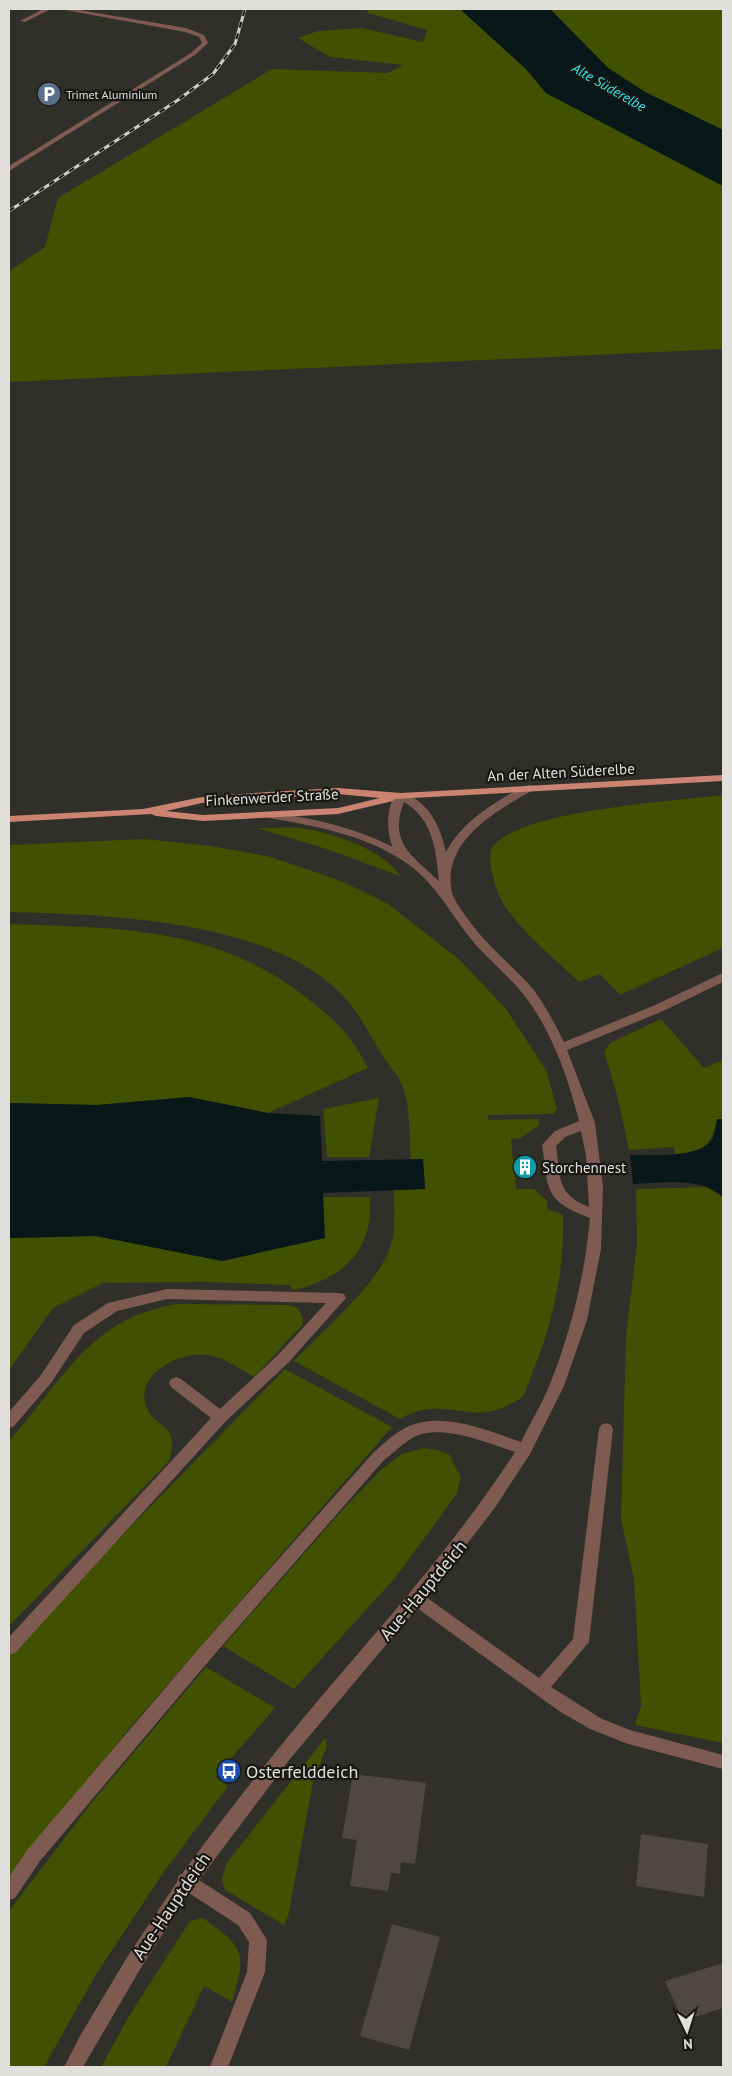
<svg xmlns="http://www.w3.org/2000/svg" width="732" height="2076" font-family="'PT Sans',sans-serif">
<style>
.green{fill:#415001}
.water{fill:#081819}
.building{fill:#4e4745}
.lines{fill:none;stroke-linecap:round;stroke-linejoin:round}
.minor{fill:#7e5b51;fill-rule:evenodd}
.major{fill:#cb8471;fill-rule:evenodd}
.rail-casing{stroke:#cecdc9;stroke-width:3}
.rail{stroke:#181714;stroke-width:2;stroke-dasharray:6;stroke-linecap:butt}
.labels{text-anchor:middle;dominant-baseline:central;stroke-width:4.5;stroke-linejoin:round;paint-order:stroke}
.far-poi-label{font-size:12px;fill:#e0dfdb;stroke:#181714;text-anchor:start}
.far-water-label{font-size:14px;font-style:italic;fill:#2fecf0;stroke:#181714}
.street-label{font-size:15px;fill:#e0dfdb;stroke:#181714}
.poi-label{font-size:15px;fill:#e0dfdb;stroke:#181714;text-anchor:start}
.near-street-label{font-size:18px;fill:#e0dfdb;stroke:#181714}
.near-poi-label{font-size:18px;fill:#e0dfdb;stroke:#181714;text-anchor:start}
</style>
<rect width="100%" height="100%" fill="#312f29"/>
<g class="green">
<path d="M367,9H460L525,68L546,93L723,186V349L9,382V271L45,247L58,198L272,69L388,73L403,65L330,57L298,38L318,31L361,28L423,42L427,30L368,13Z"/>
<path d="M550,9H723V130L645,92L608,68Z"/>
<path d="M723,795V948L620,995L600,974L579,982C555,959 520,931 503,903C496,892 486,858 492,848C516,810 678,801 723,795Z"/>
<path d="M257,828C271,828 286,827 300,828C330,832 384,849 400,876L330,850Z"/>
<path d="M144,839L211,846L271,857L341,881L388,904L460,960L506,1009L546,1070L557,1109L553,1114L488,1115V1120L538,1119L539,1125L521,1138L511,1139L516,1189H534L547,1201L548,1209L563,1215C565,1268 553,1323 533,1371C530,1378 527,1390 523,1396C519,1401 505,1407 499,1409C466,1421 437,1396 400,1419L294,1361C323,1331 376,1286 390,1248C396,1230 394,1209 394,1190L425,1189L423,1159L411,1160C409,1137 411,1106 402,1085C397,1073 387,1064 381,1053C370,1035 360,1015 346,999C274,919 109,915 9,912V845Z"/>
<path d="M9,924C119,928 216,926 307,998C336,1021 351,1035 368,1068L268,1113L189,1097L97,1105L9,1103Z"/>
<path d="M661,1019L704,1068L723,1060V1119H717C711,1146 704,1152 675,1154L674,1147L629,1150L617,1095L604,1052L610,1043Z"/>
<path d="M379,1098L369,1157H327L323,1109Z"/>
<path d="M707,1187L723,1197V1743L635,1725L641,1706L634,1579L621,1519L626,1336L637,1244L636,1189Z"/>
<path d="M323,1197H370C374,1250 343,1279 293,1290L289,1285L203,1282L103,1283L53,1308L9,1370V1238L96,1236L222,1261L325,1238Z"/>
<path d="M177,1304L288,1305L297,1308L302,1315L303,1324L254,1377C240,1369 225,1358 209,1355C183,1351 138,1371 145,1403C152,1431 182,1420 169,1461L9,1626V1441C63,1381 89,1318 177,1304Z"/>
<path d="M285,1369L392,1427L133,1724L9,1880V1651Z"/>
<path d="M423,1448L437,1450L450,1455L461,1478L456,1495L395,1578L294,1689L223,1646L345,1507L382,1469L402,1454Z"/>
<path d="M206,1667L275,1708L215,1777L228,1786L163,1873L95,1976L44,2067H9V1911L93,1801Z"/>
<path d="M325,1738L327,1746L313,1782L288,1917L284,1925L225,1890L222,1880L226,1864Z"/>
<path d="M203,1918C246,1949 246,1952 232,2002L204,1986L166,2067H101L129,2016L190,1921Z"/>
</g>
<g class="water">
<path d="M460,9H550L608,68L645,92L723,130V186L546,93L525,68Z"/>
<path d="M189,1097L268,1113L320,1116L322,1161L423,1159L425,1189L323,1193L325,1238L222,1261L96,1236L9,1238V1103L97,1105Z"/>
<path d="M717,1119H723V1197C699,1176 663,1183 633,1184L630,1155C650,1155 702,1159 713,1138C715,1133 716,1125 717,1119Z"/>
</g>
<g class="building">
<path d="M353,1774L426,1783L415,1864L401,1862L400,1874L391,1873L388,1891L350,1886L357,1840L342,1838Z"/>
<path d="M641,1834L708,1844L704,1897L636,1886Z"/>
<path d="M392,1924L440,1937L409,2050L360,2036Z"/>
<path d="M723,1963V2008L683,2021L665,1981Z"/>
</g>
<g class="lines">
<g class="minor">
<path d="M43,9H51L25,22L20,21Z"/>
<path d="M60,9H73L186,28L204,35L208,43L195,55L9,171V166L191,53L202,43L199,37L185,32Z"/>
<path d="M529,785L533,786L535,788L533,790C495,812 441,841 452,893C454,902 477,932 485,940C500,957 518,971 533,989C545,1005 555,1024 564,1042L653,1006L723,973V982L661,1012L567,1050L595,1123L603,1186L601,1249L587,1320L564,1386L530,1454L494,1509L426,1597L539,1678L573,1639L599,1429L601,1425L606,1423L611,1425L613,1429L589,1642L551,1687L602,1719L630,1730L723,1755V1769L628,1744L590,1729L559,1711L417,1608L290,1759L199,1880L250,1913L267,1940L265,1972L228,2067H210L247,1972L249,1942L238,1925L189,1893L139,1971L83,2067H64L80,2036L126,1959L177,1882L179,1875L182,1874C221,1820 263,1767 305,1716C379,1628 452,1549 515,1452C489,1443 442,1424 416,1436C404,1442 395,1452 384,1460L213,1656L40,1861L15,1898L9,1900V1877L28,1849L201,1646L374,1452C384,1444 393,1434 405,1428C440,1410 486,1430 521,1442C530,1423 542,1404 550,1384C571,1331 585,1275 590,1218C543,1200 549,1190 542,1145L555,1131L579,1121C568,1078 552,1030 523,994C507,974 487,959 471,939C450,913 434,881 405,862C365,835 316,826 269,818L263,815L269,812C312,818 354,827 393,847C386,835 385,797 401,793C429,800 440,826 446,852C460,826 483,810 508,795C515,791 522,787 529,785ZM404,802C433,819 436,850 439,881C412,856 388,842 404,802ZM581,1131L586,1156L589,1207C556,1194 561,1178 556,1146L565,1137Z"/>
<path d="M167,1289L339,1293L344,1294L346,1298L288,1363L226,1421L15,1653L9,1655V1637L211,1418L171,1387L169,1383L171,1379L176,1377L181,1379L220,1409L278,1355L326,1303L167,1299L117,1311L84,1333L51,1383L14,1426L9,1428V1412L41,1375L74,1325L108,1303Z"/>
</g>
<path class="major" d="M723,775V781L394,799L393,801L338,814L203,821L156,816L151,814L9,822V816L143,809L202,797L268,792L338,788L401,793ZM338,794L380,798L338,808L203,815L166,811L202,803Z"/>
<g class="rail-casing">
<path id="rail" d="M9,211L178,100L213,74L235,44L245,9"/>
</g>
<use href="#rail" class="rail"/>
</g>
<defs>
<g id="parking-disc" transform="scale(1.25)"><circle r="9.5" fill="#5c6f8a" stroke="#181714"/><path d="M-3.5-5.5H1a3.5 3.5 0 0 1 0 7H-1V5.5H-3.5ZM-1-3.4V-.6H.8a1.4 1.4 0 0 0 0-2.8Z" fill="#fff"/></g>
<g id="building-disc" transform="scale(1.25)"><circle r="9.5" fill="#0f9aa8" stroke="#181714"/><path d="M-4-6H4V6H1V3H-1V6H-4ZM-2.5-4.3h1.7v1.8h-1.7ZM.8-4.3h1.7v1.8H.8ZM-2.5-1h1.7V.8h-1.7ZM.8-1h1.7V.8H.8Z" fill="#fff"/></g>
<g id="bus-disc" transform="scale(1.25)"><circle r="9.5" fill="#1a4fb4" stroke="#181714"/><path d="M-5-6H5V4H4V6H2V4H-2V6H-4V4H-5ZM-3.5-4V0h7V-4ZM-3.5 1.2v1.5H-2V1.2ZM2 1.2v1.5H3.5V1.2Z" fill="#fff"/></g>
</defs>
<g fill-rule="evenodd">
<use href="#parking-disc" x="49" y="94"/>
<use href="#building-disc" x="525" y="1167"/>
<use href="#bus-disc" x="229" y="1771"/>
</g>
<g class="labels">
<g class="far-poi-label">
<text x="66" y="94">Trimet Aluminium</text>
</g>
<g class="far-water-label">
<text transform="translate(609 87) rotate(30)">Alte Süderelbe</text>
</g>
<g class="street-label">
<text transform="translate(561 772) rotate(-3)">An der Alten Süderelbe</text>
<text transform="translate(272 797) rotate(-3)">Finkenwerder Straße</text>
</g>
<g class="poi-label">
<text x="542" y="1167">Storchennest</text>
</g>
<g class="near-street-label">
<text transform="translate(423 1590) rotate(-50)">Aue-Hauptdeich</text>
<text transform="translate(171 1906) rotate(-56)">Aue-Hauptdeich</text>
</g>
<g class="near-poi-label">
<text x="246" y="1771">Osterfelddeich</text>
</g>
</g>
<rect width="732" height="2076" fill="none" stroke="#e0dfdb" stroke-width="20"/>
<g transform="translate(687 2031) rotate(176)" stroke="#181714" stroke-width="4" paint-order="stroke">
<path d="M0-4L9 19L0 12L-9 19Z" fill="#e0dfdb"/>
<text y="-8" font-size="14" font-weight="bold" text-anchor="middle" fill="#e0dfdb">N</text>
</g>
</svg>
